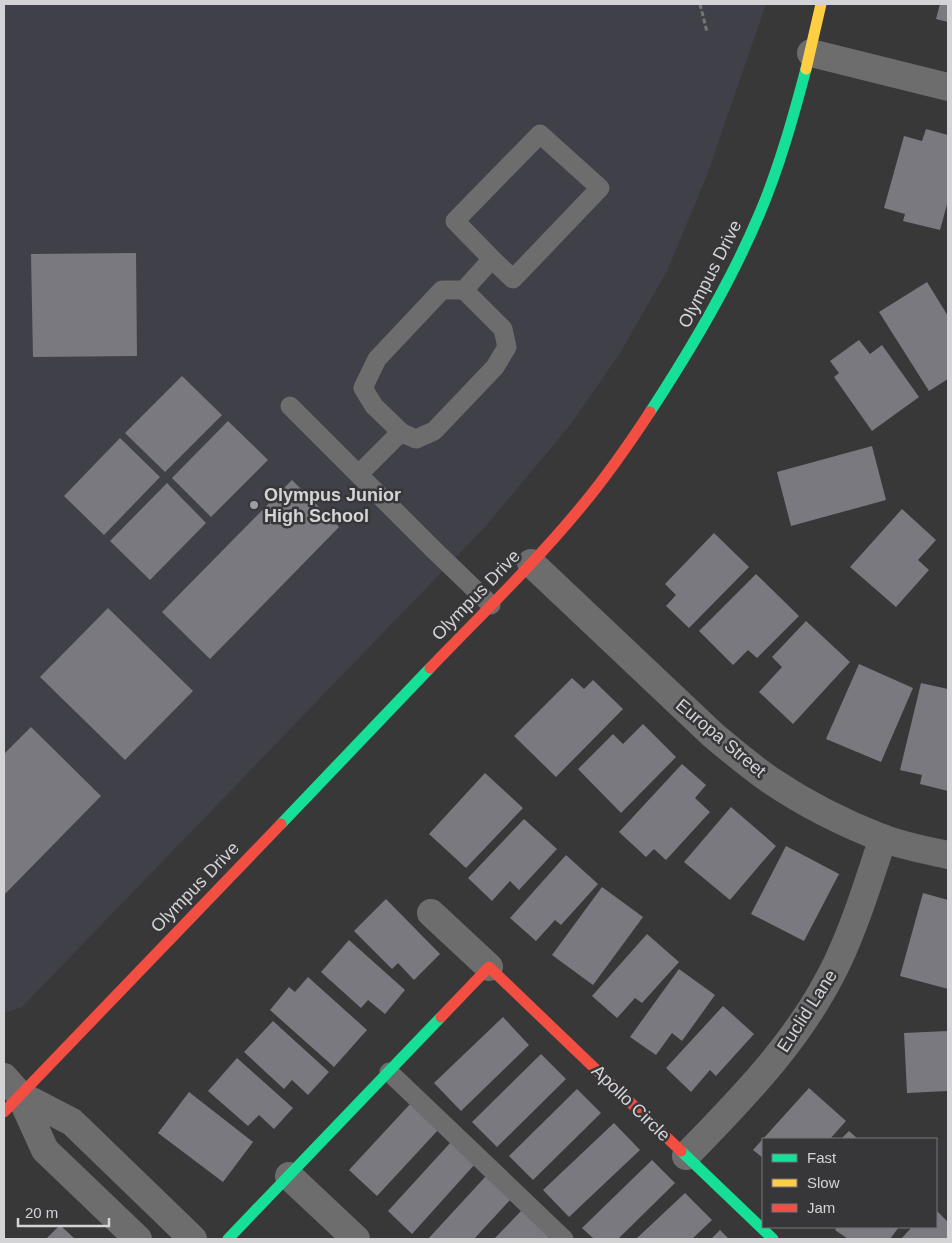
<svg xmlns="http://www.w3.org/2000/svg" width="952" height="1243" font-family="Helvetica,sans-serif">
<style>
.built{fill:#404148}
.building{fill:#79797f}
.lines{fill:none;stroke-linecap:round;stroke-linejoin:round}
.path{stroke:#747474;stroke-width:3;stroke-dasharray:5 2.5;stroke-linecap:butt}
.lane{stroke:#6d6d6d;stroke-width:19}
.street{stroke:#6d6d6d;stroke-width:28}
.fast{stroke:#16e098;stroke-width:11}
.slow{stroke:#ffcf43;stroke-width:11}
.jam{stroke:#f24e42;stroke-width:11}
.poi-dot{fill:#9d9d9f;stroke:#37373a;stroke-width:2}
.labels{text-anchor:middle;dominant-baseline:central;stroke-width:5;stroke-linejoin:round;paint-order:stroke}
.street-label{font-size:18px;fill:#d4d4d6;stroke:#37373a}
.poi-label{font-size:18px;font-weight:bold;fill:#d4d4d6;stroke:#37373a;text-anchor:start}
</style>
<rect width="100%" height="100%" fill="#383839"/>
<path class="built" d="M4,4H766L707,175L667,271L620,353L571,424L485,527L22,1007L4,1013Z"/>
<g class="building">
<path d="M940,4H948V22L936,19Z"/>
<path d="M926,129L948,135V201L940,230L903,221L905,214L884,208L904,136L922,141Z"/>
<path d="M136,253L137,356L33,357L31,254Z"/>
<path d="M927,282L948,316V379L929,391L879,312Z"/>
<path d="M859,340L870,354L882,345L919,397L872,431L834,377L839,373L830,361Z"/>
<path d="M182,376L222,415L165,472L125,433Z"/>
<path d="M228,421L268,460L211,517L172,478Z"/>
<path d="M120,438L160,477L104,535L64,496Z"/>
<path d="M872,446L886,500L791,526L777,472Z"/>
<path d="M292,480L339,527L210,659L162,612Z"/>
<path d="M167,483L206,523L150,580L110,541Z"/>
<path d="M902,509L936,540L918,560L929,570L896,607L850,567Z"/>
<path d="M714,533L749,567L689,628L666,606L676,595L665,584Z"/>
<path d="M756,574L799,616L757,658L748,650L733,665L699,631Z"/>
<path d="M108,608L193,691L125,760L40,677Z"/>
<path d="M806,621L850,662L793,724L759,692L782,667L772,657Z"/>
<path d="M859,664L913,688L881,762L826,739Z"/>
<path d="M572,678L584,689L593,680L623,709L556,777L514,736Z"/>
<path d="M921,683L948,689V791L920,784L922,775L900,770Z"/>
<path d="M643,724L676,757L621,813L578,769L613,734L623,744Z"/>
<path d="M31,727L101,796L4,895V754Z"/>
<path d="M682,764L706,785L695,798L710,812L666,860L654,849L646,857L619,832Z"/>
<path d="M485,773L523,808L466,868L429,834Z"/>
<path d="M731,807L776,846L730,900L684,862Z"/>
<path d="M524,819L557,849L519,890L510,881L492,901L468,878Z"/>
<path d="M786,846L839,874L804,941L751,914Z"/>
<path d="M566,855L598,884L561,925L555,920L536,941L510,918Z"/>
<path d="M602,887L643,917L593,985L552,955Z"/>
<path d="M923,893L948,900V989L900,976Z"/>
<path d="M386,899L440,954L414,980L398,963L392,969L354,931Z"/>
<path d="M647,934L679,962L642,1003L635,998L617,1018L592,996Z"/>
<path d="M349,940L405,990L385,1014L368,1000L361,1008L321,972Z"/>
<path d="M679,969L715,995L682,1041L672,1033L656,1055L630,1037Z"/>
<path d="M308,977L367,1030L334,1067L270,1010L289,987L295,992Z"/>
<path d="M723,1006L754,1034L716,1076L710,1070L691,1092L666,1068Z"/>
<path d="M503,1017L529,1045L461,1111L434,1083Z"/>
<path d="M273,1021L329,1072L308,1095L292,1080L284,1089L244,1052Z"/>
<path d="M948,1031V1091L907,1093L904,1033Z"/>
<path d="M541,1054L566,1079L497,1147L472,1122Z"/>
<path d="M237,1058L293,1108L274,1129L259,1115L248,1126L208,1091Z"/>
<path d="M809,1088L846,1121L830,1139H763V1158L753,1150Z"/>
<path d="M577,1089L601,1113L533,1180L509,1156Z"/>
<path d="M189,1092L253,1142L223,1182L158,1133Z"/>
<path d="M411,1103L439,1129L377,1196L349,1170Z"/>
<path d="M614,1123L640,1150L569,1217L543,1190Z"/>
<path d="M849,1131L858,1139H841Z"/>
<path d="M451,1142L475,1164L412,1234L388,1211Z"/>
<path d="M652,1160L675,1183L618,1239H594L582,1228Z"/>
<path d="M486,1176L511,1199L474,1239H428Z"/>
<path d="M685,1193L712,1220L692,1239H636Z"/>
<path d="M522,1210L550,1236L547,1239H494Z"/>
<path d="M936,1210L948,1222V1239H901L912,1227H936Z"/>
<path d="M60,1225L75,1239H46Z"/>
<path d="M838,1227H899L890,1239H848L835,1230Z"/>
<path d="M720,1230L729,1239H711Z"/>
</g>
<g class="lines">
<path class="path" d="M700,4L707,32"/>
<g class="lane">
<path d="M442,290H464L503,329L507,347L495,367L434,431L416,439L402,433L374,406L363,388L377,359Z"/>
<path d="M464,290L492,259L455,221L540,134L600,188L513,279L492,259"/>
<path d="M290,406L432,548L491,605"/>
<path d="M359,474L401,432"/>
<path d="M389,1072L564,1239"/>
</g>
<g class="street">
<path d="M811,53L948,87"/>
<path d="M531,563L713,735C732,751 750,766 770,780C804,803 843,823 882,838C903,846 926,850 948,855"/>
<path d="M431,913L489,967"/>
<path d="M4,1077L20,1095L45,1150L138,1239"/>
<path d="M20,1095L72,1122L193,1239"/>
<path d="M686,1156C744,1096 800,1040 837,963C856,923 869,880 883,838"/>
<path d="M289,1176L356,1239"/>
</g>
<g class="fast">
<path d="M650,412C691,349 730,284 759,215C779,168 793,118 806,69"/>
<path d="M281,824L430,668"/>
<path d="M681,1151L773,1239"/>
<path d="M228,1239L441,1017"/>
</g>
<path class="slow" d="M806,69L821,4"/>
<g class="jam">
<path d="M430,668C481,615 534,564 581,507C606,477 629,444 650,412"/>
<path d="M441,1017L489,967L681,1151"/>
<path d="M4,1112L281,824"/>
</g>
</g>
<circle class="poi-dot" cx="254" cy="505" r="5"/>
<g class="labels">
<g class="street-label">
<text transform="translate(710 274) rotate(-63)">Olympus Drive</text>
<text transform="translate(476 595) rotate(-46)">Olympus Drive</text>
<text transform="translate(721 738) rotate(40)">Europa Street</text>
<text transform="translate(195 887) rotate(-46)">Olympus Drive</text>
<text transform="translate(807 1011) rotate(-57)">Euclid Lane</text>
<text transform="translate(631 1103) rotate(44)">Apollo Circle</text>
</g>
<g class="poi-label">
<text x="264" y="495">Olympus Junior<tspan x="264" dy="21">High School</tspan></text>
</g>
</g>
<rect width="952" height="1243" fill="none" stroke="#d4d4d6" stroke-width="10"/>
<rect x="762" y="1138" width="175" height="90" fill="#37373a" stroke="#767678"/>
<rect x="772" y="1154" width="25" height="8" fill="#16e098" stroke="#767678"/>
<text x="807" y="1163" font-size="15" fill="#d4d4d6">Fast</text>
<rect x="772" y="1179" width="25" height="8" fill="#ffcf43" stroke="#767678"/>
<text x="807" y="1188" font-size="15" fill="#d4d4d6">Slow</text>
<rect x="772" y="1204" width="25" height="8" fill="#f24e42" stroke="#767678"/>
<text x="807" y="1213" font-size="15" fill="#d4d4d6">Jam</text>
<path d="M18 1218v8h91v-8" fill="none" stroke="#d4d4d6" stroke-width="2.5"/>
<text x="25" y="1218" font-size="15" fill="#d4d4d6" stroke="#37373a" stroke-width="4" paint-order="stroke">20 m</text>
</svg>
